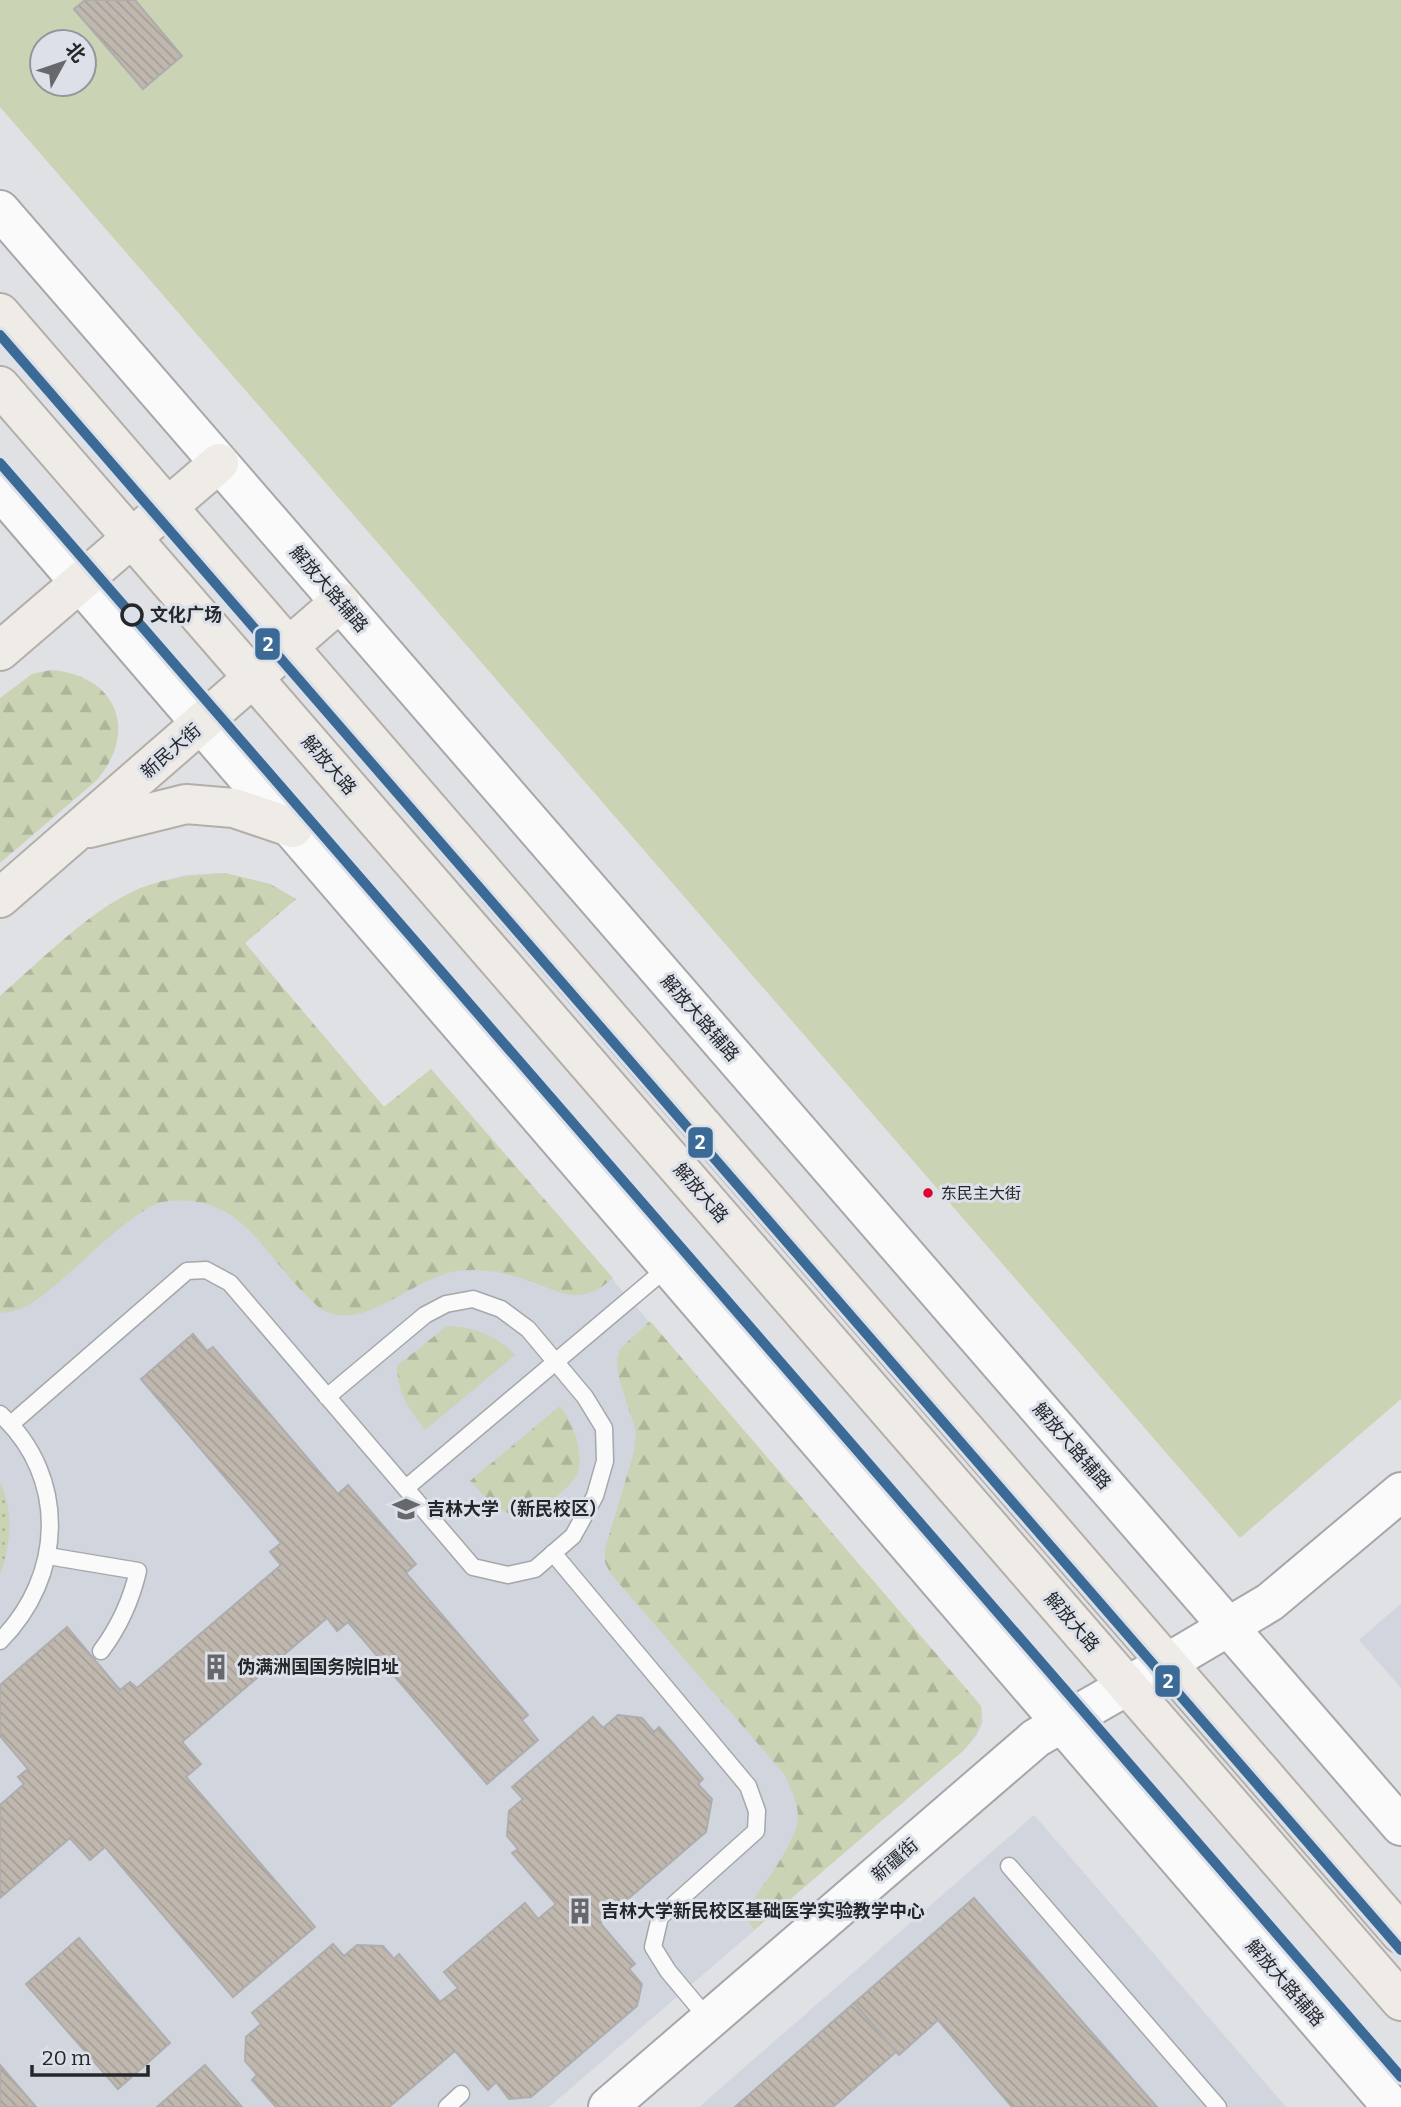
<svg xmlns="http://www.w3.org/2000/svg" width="1401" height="2107" font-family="Bitter,'Noto Sans SC',serif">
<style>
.built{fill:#d0d5de}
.grass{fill:url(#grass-dots)}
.forest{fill:url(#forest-firs)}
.green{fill:#cad4b4;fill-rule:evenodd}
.building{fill:url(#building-back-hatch);stroke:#aeadae;stroke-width:2}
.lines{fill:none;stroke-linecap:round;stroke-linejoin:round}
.service-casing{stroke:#a6a7aa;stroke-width:19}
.tertiary-casing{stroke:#a6a7aa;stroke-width:42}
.secondary-casing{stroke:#a6a7aa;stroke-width:42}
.primary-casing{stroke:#b3aea7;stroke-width:42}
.service{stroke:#fafafb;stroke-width:16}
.tertiary{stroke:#fafafb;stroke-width:38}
.secondary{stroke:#fafafb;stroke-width:38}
.primary{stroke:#efece8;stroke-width:38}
.metro-1-casing{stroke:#dce0e8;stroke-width:16}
.metro-1{stroke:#3b6a96;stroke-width:10}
.stop-dot{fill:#dce0e8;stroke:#25272a;stroke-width:3.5}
.bus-dot{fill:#e4002b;stroke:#dce0e8;stroke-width:2.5}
.labels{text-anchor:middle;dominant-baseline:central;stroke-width:6;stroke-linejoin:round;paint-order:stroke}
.bus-label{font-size:16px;fill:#25272a;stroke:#dce0e8;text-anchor:start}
.street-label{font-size:18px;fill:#25272a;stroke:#dce0e8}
.stop-label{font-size:18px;font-weight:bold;fill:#25272a;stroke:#dce0e8;text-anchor:start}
.poi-label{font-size:18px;font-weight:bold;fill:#25272a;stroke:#dce0e8;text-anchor:start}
.line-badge{stroke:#dce0e8;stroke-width:2.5}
.badge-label{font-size:19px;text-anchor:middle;font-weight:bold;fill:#fff}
</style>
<defs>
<pattern id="grass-dots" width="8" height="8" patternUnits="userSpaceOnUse" patternTransform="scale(1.75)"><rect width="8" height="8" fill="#cad4b4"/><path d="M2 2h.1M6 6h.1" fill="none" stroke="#adb69b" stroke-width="1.8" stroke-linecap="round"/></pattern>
<pattern id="forest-firs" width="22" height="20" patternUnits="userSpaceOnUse" patternTransform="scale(1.75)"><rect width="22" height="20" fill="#cad4b4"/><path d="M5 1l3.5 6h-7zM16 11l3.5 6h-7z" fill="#adb69b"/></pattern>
<pattern id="building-back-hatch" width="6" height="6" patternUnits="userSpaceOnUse" patternTransform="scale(1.75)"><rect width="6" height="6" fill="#c0b8ae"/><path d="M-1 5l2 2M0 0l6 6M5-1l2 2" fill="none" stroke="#a59e96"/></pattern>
</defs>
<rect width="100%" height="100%" fill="#dfe1e5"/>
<g class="built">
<path d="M225,873L270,884L296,899L245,943L384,1107L431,1069L981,1706L983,1722L977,1735L964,1750L549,2107H0V996L92,917L140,888L185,875Z"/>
<path d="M1401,1604V1688L1359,1640Z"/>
<path d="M1034,1815L1286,2107H699Z"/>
</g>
<path class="grass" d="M0,1482C14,1513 11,1543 0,1575Z"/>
<g class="forest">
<path d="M51,670C116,675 139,730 97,780L0,863V698L32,674Z"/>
<path d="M225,873L270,884L296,899L245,943L384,1107L431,1069L613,1278C577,1310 558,1289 521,1278C501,1272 478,1268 458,1271C413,1276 364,1335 321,1309C316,1306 311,1299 306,1295C268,1259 247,1206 190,1201C179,1200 164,1200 154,1205C125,1219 85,1260 59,1282C39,1298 27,1311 0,1313V996C39,962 93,907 141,888C168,877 196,875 225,873Z"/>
<path d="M650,1321L981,1706C983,1726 977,1735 964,1750L754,1930L747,1919V1909C762,1887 797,1842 798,1817C798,1803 790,1787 785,1775L610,1573L605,1562V1549L634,1452L636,1431L619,1379L617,1361L620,1349Z"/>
<path d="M447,1326C474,1327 496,1335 515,1355L425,1430C408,1407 398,1396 397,1366Z"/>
<path d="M560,1406C573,1422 588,1460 574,1479C566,1491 540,1509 528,1520C499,1513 490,1502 470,1481Z"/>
</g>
<path class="green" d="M0,0H1401V1399L1240,1538L0,107ZM42,42H84V84H42Z"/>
<g class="building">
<path d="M85,0H135L182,56L143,89L74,9Z"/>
<path d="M193,1334L207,1351L213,1347L338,1494L348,1485L416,1564L406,1573L528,1715L522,1720L538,1740L487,1784L348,1622L337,1631L327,1618L182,1742L201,1764L186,1777L315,1927L233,1997L105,1847L90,1860L70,1838L0,1898V1805L24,1784L18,1777L28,1769L0,1736V1685L67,1627L120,1690L130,1682L137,1688L281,1565L270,1552L281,1543L141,1379Z"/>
<path d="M618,1715L642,1718L654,1732L659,1727L703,1779L698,1784L712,1799L706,1832L600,1923L635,1964L629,1969L642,1984L637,2006L531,2097L509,2099L496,2082L488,2090L455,2051L389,2107H276L252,2080L257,2075L245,2061L246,2037L261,2024L252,2013L333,1944L344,1956L357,1945L383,1946L394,1959L399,1954L440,2002L458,1988L444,1972L525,1903L538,1919L556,1904L512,1853L518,1849L507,1836L509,1811L523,1799L512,1787L593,1717L603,1728Z"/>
<path d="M974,1898L1157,2107H1012L938,2020L899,2055L854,2003Z"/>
<path d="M79,1938L170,2043L118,2089L26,1984Z"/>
<path d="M854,2003L896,2052L833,2107H735Z"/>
<path d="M0,2065L36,2107H0Z"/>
<path d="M205,2065L242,2107H157Z"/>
</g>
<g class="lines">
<g class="service-casing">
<g id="service">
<path d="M0,1414C69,1477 64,1577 0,1641"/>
<path d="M11,1424L187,1271L206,1270L230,1283L473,1567L508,1575L535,1569L573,1536L595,1496L605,1461L604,1428L585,1397L528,1329L501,1309L473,1299L446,1304L425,1315L327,1397"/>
<path d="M406,1488L668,1267"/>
<path d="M553,1553L748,1786L757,1811L756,1831L660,1917L653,1947L668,1971L709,2020"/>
<path d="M48,1556L138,1571C131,1601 119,1627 101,1651"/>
<path d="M1009,1866L1218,2107"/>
<path d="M447,2107L461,2094"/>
</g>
</g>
<g class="tertiary-casing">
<g id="tertiary">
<path d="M0,210L1401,1826"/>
<path d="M0,490L1392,2107"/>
<path d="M608,2107L1036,1738L1167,1663"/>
</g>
</g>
<g class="secondary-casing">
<path id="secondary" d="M1167,1663L1270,1602L1401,1492"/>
</g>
<g class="primary-casing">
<g id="primary">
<path d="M0,313L1401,1934"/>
<path d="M0,386L1401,2001"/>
<path d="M0,651L219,463"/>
<path d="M89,828L186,804L234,808L293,828"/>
<path d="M0,898L340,602"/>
</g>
</g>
<use href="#service" class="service"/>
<use href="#tertiary" class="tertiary"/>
<use href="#secondary" class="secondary"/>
<use href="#primary" class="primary"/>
<g class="metro-1-casing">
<g id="metro-1">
<path d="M0,335L1401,1950"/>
<path d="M0,463L1401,2077"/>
</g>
</g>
<use href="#metro-1" class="metro-1"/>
</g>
<defs>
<g id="university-bare" transform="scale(2.1)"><path d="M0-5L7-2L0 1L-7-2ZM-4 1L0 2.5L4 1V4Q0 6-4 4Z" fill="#66686b" stroke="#dce0e8" stroke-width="2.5" paint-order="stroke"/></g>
<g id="building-bare" transform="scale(2.1)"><path d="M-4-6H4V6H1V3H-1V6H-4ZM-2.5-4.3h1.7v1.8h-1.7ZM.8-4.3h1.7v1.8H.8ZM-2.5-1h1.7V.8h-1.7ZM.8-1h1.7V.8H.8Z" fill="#66686b" stroke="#dce0e8" stroke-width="2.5" paint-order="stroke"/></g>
</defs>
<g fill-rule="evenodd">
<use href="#university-bare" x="406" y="1509"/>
<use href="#building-bare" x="216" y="1667"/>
<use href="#building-bare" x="580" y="1911"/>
</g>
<circle class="stop-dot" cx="132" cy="615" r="10"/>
<circle class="bus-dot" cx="928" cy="1193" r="6"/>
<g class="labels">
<g class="bus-label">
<text x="941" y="1193">东民主大街</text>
</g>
<g class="street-label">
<text transform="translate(329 589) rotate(49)">解放大路辅路</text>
<text transform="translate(171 751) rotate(-41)">新民大街</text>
<text transform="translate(329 765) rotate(49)">解放大路</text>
<text transform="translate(700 1018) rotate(49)">解放大路辅路</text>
<text transform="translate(701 1193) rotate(49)">解放大路</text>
<text transform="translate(1072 1446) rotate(49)">解放大路辅路</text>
<text transform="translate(1072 1622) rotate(49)">解放大路</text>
<text transform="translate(895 1860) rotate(-41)">新疆街</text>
<text transform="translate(1285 1983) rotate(49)">解放大路辅路</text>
</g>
<g class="stop-label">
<text x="150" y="615">文化广场</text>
</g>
<g class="poi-label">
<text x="427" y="1509">吉林大学（新民校区）</text>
<text x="237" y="1667">伪满洲国国务院旧址</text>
<text x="601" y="1911">吉林大学新民校区基础医学实验教学中心</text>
</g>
</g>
<g class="line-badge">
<rect x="254" y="627" width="27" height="34" rx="7" fill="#3b6a96"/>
<rect x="687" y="1126" width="27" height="33" rx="7" fill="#3b6a96"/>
<rect x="1154" y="1664" width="27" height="34" rx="7" fill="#3b6a96"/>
</g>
<g class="badge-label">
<text x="268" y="651">2</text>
<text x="700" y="1149">2</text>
<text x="1168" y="1688">2</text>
</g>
<g transform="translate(63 63) rotate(50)"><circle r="33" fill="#dce0e8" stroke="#93969c" stroke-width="2"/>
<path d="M0-5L12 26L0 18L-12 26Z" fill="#66686b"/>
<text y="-10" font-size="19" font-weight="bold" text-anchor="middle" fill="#25272a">北</text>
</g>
<path d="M32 2065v10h116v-10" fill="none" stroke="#25272a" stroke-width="3.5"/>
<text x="42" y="2065" font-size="21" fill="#25272a" stroke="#dce0e8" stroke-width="5" paint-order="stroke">20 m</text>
</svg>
